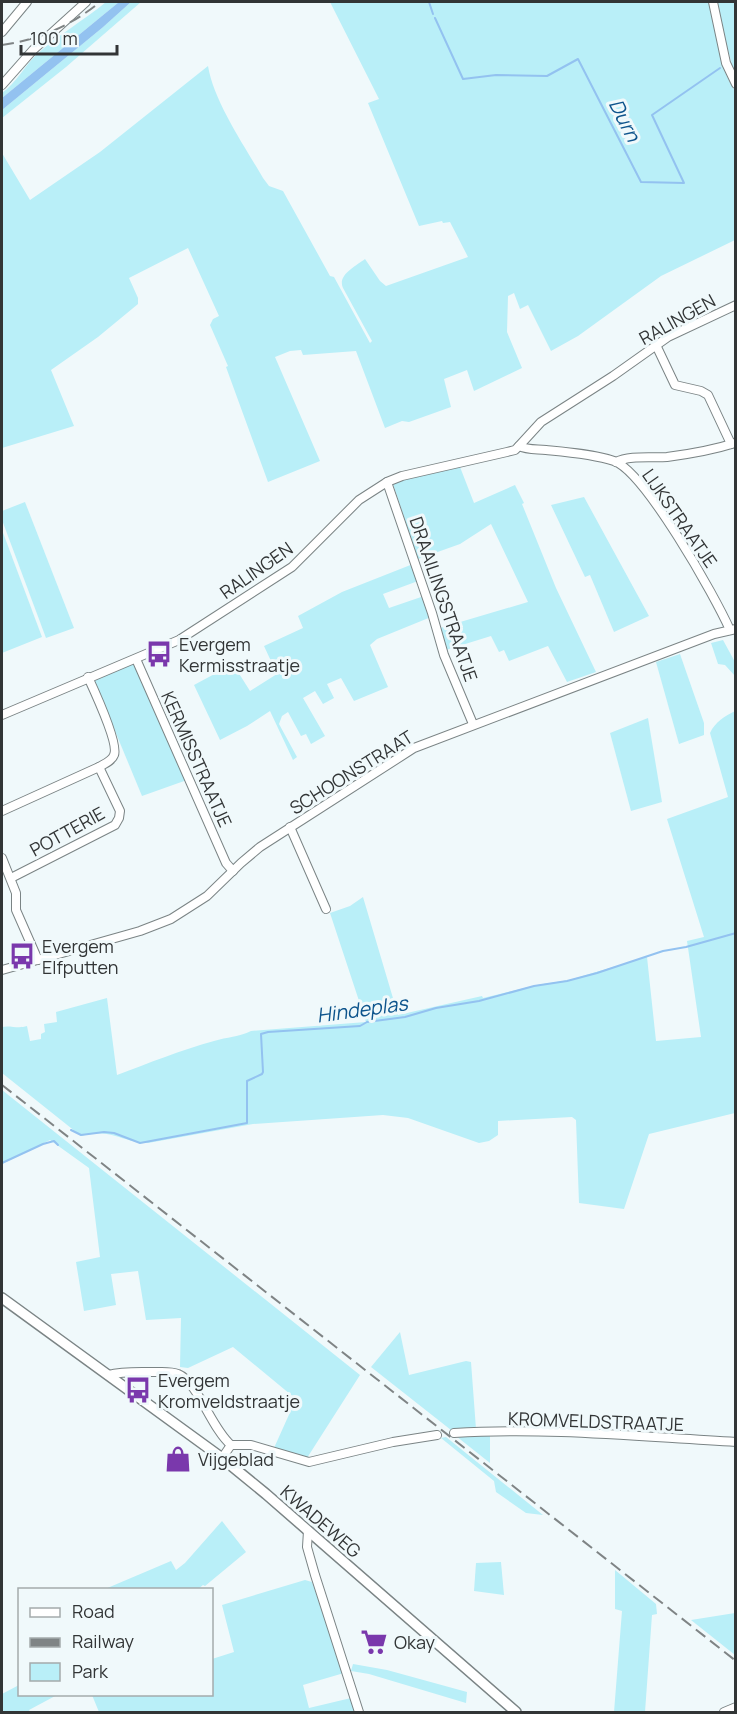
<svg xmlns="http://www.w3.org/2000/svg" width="737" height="1714" font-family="Manrope,sans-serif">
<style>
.green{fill:#b9eff8}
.water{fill:#93c2f0}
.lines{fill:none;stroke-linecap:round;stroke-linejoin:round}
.stream{stroke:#93c2f0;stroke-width:2}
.minor-casing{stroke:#7b8485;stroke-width:10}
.major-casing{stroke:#7b8485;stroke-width:12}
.minor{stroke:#fff;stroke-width:8}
.major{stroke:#fff;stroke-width:9}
.rail{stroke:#7f8485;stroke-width:2;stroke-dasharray:12 6;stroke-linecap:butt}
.labels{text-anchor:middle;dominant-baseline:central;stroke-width:6;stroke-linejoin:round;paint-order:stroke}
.street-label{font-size:18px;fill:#323536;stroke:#f0f9fb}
.poi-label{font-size:18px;fill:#323536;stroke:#f0f9fb;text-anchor:start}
.water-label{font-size:20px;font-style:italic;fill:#0d548c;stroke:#f0f9fb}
</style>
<rect width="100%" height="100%" fill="#f0f9fb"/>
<g class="green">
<path d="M106,2H119L2,98V93C16,83 24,67 36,55C58,35 83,21 106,2Z"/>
<path d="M131,2H141L66,67L2,118V110L102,28Z"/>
<path d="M330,2H710C716,32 718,66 735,91V240L661,276L578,336L551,351L528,305L520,309L514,293L508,296L507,332L522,368L474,391L467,370L444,379L451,407L409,422L402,421L385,428L356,351L303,355L301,350L290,351L275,357L320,461L268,482L230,378L226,367L228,366L210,325L213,319L219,316L188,248L129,278L138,298V304L98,337L51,370L74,426L2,448V153L30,200L100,152L208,66C214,102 244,145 263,178L269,186L283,191L330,276L334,277L370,343L372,341L343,288C337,275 356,266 365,259L380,281L386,286L468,257L450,222L443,223L442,221L419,226L368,103L379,99Z"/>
<path d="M718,2H735V75L722,29Z"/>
<path d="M460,467L474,503L515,485L524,503L522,504L556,588L596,672L567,682L548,646L509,661L504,650L499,652L491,636L446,650L440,628L528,602L491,524L460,544L418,559L393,484L411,477Z"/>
<path d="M584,497L649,616L614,632L590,575L585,577L551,505Z"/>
<path d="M25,502L74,628L46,638L2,520V511Z"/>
<path d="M2,530L42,637L2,653Z"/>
<path d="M413,564L418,581L383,594L389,608L424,596L431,617L377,639L370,645L388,687L354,701L341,678L327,684L334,698L323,704L315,691L303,698L325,736L311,744L306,734L301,736L288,712L282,716L279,724L297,757L293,760L270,711L247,726L220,740L194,685L233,664L250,691L277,674L264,646L303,628L298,616L342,592Z"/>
<path d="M723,640L735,662V676L725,665L718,664L711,643Z"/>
<path d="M680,654L704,723V735L679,744L656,662Z"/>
<path d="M134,663L187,780L142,796L93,678Z"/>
<path d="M735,711V1113L649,1134L624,1209L579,1203L576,1120L572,1117L498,1121V1135L489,1141L479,1143L408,1118L383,1115L253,1124L148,1143C120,1142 112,1128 81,1136L2,1073V1027C10,1025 18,1029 27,1026L30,1041L41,1039V1034L45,1032L44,1024L57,1022L56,1012L107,998L117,1075C149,1063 181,1050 214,1041C227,1037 239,1037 251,1031L366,1022L330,913L350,906L363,897L398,1015L482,996L483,998L537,985L569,980L647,957L656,1041L701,1037L687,941L704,937L667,819L728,797L710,733C715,722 725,716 735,711Z"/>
<path d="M648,718L662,802L631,811L610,733Z"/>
<path d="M2,1090L360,1375L307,1458L274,1448L296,1399L233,1347L188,1368L180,1367L181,1318L146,1320L138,1271L111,1274L116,1305L84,1311L76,1262L100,1257L89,1168L50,1140L2,1164Z"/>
<path d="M400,1332L409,1375L466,1361L471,1362L476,1429L451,1430L371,1367Z"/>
<path d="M490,1434V1463L456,1436Z"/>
<path d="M446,1437L543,1515L526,1513L496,1492L494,1481L441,1438Z"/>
<path d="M222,1521L246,1552L205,1586L203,1585L197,1590L105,1589L171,1561L176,1570L185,1563Z"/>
<path d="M501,1562L504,1595L474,1591L476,1563Z"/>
<path d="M615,1570L656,1604L657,1614L652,1615L645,1712H614L622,1611L615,1609Z"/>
<path d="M305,1580L312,1582L344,1673L303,1685L309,1708L351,1698L356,1712H99L92,1695L212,1694V1659L234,1652L222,1605Z"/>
<path d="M735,1613V1655L691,1620Z"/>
<path d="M353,1664L387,1670L467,1692L466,1703L369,1674L351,1671Z"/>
<path d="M19,1685L20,1694L57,1695L29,1710L30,1712H2V1694Z"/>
</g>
<path class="water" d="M119,2H131L102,28L2,110V98Z"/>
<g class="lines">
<g class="stream">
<path d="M429,2L433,14"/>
<path d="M435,18L463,79L496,75L547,76L578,59L641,182L684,183L652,115L720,68"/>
<path d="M71,1130L81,1135L104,1132L114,1133L140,1143L247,1123V1081L262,1074L263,1072L261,1034L268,1032L360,1026L367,1022L405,1017L436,1008L479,1001L534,986L567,981L597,973L663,951L686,947L736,933"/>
<path d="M2,1163L43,1144L54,1141L58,1145"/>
</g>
<g class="minor-casing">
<g id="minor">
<path d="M713,2L726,63L736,84"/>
<path d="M2,32L27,2"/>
<path d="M2,85L33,50L86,2"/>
<path d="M656,345L675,385L701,391L708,395L731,444"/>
<path d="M519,446L541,422L613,376L668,337L736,305"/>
<path d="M616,462C629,455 651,458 667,457C690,454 713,450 735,443"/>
<path d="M387,482L432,613L444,655L473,724"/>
<path d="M136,659L226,863L233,871"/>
<path d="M2,715L179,640L292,567L359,500L387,482L402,476L507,452L515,450L519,446C527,450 536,449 546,450C567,452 593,454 614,461C645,472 715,596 730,630"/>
<path d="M2,811L99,767C104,764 112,761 114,755C119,744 94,690 88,677"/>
<path d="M290,827L326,909"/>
<path d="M2,858L16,893V910L38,960"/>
<path d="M11,878L115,825L119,818L120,811L99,767"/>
<path d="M2,970L140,931L171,919L207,896L241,863L260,847L414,748L714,634L736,629"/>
<path d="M108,1375C123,1371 138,1372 154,1372C162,1372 171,1371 178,1374C198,1382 211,1428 231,1445"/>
<path d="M454,1433C548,1427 642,1437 736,1442"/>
<path d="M222,1458L231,1445H251L309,1462L393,1442L437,1435"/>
<path d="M308,1531L307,1547L315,1575L359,1712"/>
<path d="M724,1712L736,1707"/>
</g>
</g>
<g class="major-casing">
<path id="major" d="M2,1298L222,1458L266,1494L516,1712"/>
</g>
<use href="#minor" class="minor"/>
<use href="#major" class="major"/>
<g class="rail">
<path d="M2,45C39,40 72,25 100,2"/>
<path d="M2,1085L736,1661"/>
</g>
</g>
<defs>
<g id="bus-bare" transform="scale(2.07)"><path d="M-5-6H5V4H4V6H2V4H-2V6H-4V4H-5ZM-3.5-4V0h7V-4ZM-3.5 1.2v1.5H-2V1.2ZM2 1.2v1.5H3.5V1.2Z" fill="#7a38ac" stroke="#f0f9fb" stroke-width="2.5" paint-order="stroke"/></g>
<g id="shop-bare" transform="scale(2.07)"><path d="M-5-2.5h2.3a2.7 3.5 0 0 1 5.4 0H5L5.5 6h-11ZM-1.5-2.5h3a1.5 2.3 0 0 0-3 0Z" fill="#7a38ac" stroke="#f0f9fb" stroke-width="2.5" paint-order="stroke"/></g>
<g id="supermarket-bare" transform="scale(2.07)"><path d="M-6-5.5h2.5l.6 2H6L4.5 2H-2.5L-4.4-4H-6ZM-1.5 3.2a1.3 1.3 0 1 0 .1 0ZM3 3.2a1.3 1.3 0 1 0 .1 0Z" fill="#7a38ac" stroke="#f0f9fb" stroke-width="2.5" paint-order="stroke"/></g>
</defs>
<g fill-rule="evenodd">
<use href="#bus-bare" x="159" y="654"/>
<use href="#bus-bare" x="22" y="956"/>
<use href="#bus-bare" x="138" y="1390"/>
<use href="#shop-bare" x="178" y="1459"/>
<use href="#supermarket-bare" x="374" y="1642"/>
</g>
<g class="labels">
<g class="street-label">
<text transform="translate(677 319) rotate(-29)">RALINGEN</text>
<text transform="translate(680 518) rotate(55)">LIJKSTRAATJE</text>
<text transform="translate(256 570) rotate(-35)">RALINGEN</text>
<text transform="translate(444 599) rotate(71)">DRAAILINGSTRAATJE</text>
<text transform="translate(197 759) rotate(66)">KERMISSTRAATJE</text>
<text transform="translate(351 772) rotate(-32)">SCHOONSTRAAT</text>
<text transform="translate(67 831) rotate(-29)">POTTERIE</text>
<text transform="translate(596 1421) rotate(2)">KROMVELDSTRAATJE</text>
<text transform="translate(321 1521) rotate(41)">KWADEWEG</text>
</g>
<g class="poi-label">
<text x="179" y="644">Evergem<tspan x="179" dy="21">Kermisstraatje</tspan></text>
<text x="42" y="946">Evergem<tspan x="42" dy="21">Elfputten</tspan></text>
<text x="158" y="1380">Evergem<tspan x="158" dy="21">Kromveldstraatje</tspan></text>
<text x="198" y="1459">Vijgeblad</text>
<text x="394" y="1642">Okay</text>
</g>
<g class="water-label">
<text transform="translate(625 120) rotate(63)">Durn</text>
<text transform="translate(362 1009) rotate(-8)">Hindeplas</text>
</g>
</g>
<rect width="737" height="1714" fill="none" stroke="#323536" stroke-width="6"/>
<rect x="18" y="1588" width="195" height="108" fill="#f0f9fb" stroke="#a4abac" stroke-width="1.5"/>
<rect x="30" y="1608" width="30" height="9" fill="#ffffff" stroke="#a4abac" stroke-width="1.5"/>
<text x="72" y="1618" font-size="18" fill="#323536">Road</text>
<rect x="30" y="1638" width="30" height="9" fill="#7f8485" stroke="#a4abac" stroke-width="1.5"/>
<text x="72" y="1648" font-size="18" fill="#323536">Railway</text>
<rect x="30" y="1663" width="30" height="18" fill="#b9eff8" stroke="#a4abac" stroke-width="1.5"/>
<text x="72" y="1678" font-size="18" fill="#323536">Park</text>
<path d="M21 45v9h96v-9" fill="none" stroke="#323536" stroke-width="3"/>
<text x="30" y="45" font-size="18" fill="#323536" stroke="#f0f9fb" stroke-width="4.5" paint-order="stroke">100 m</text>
</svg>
